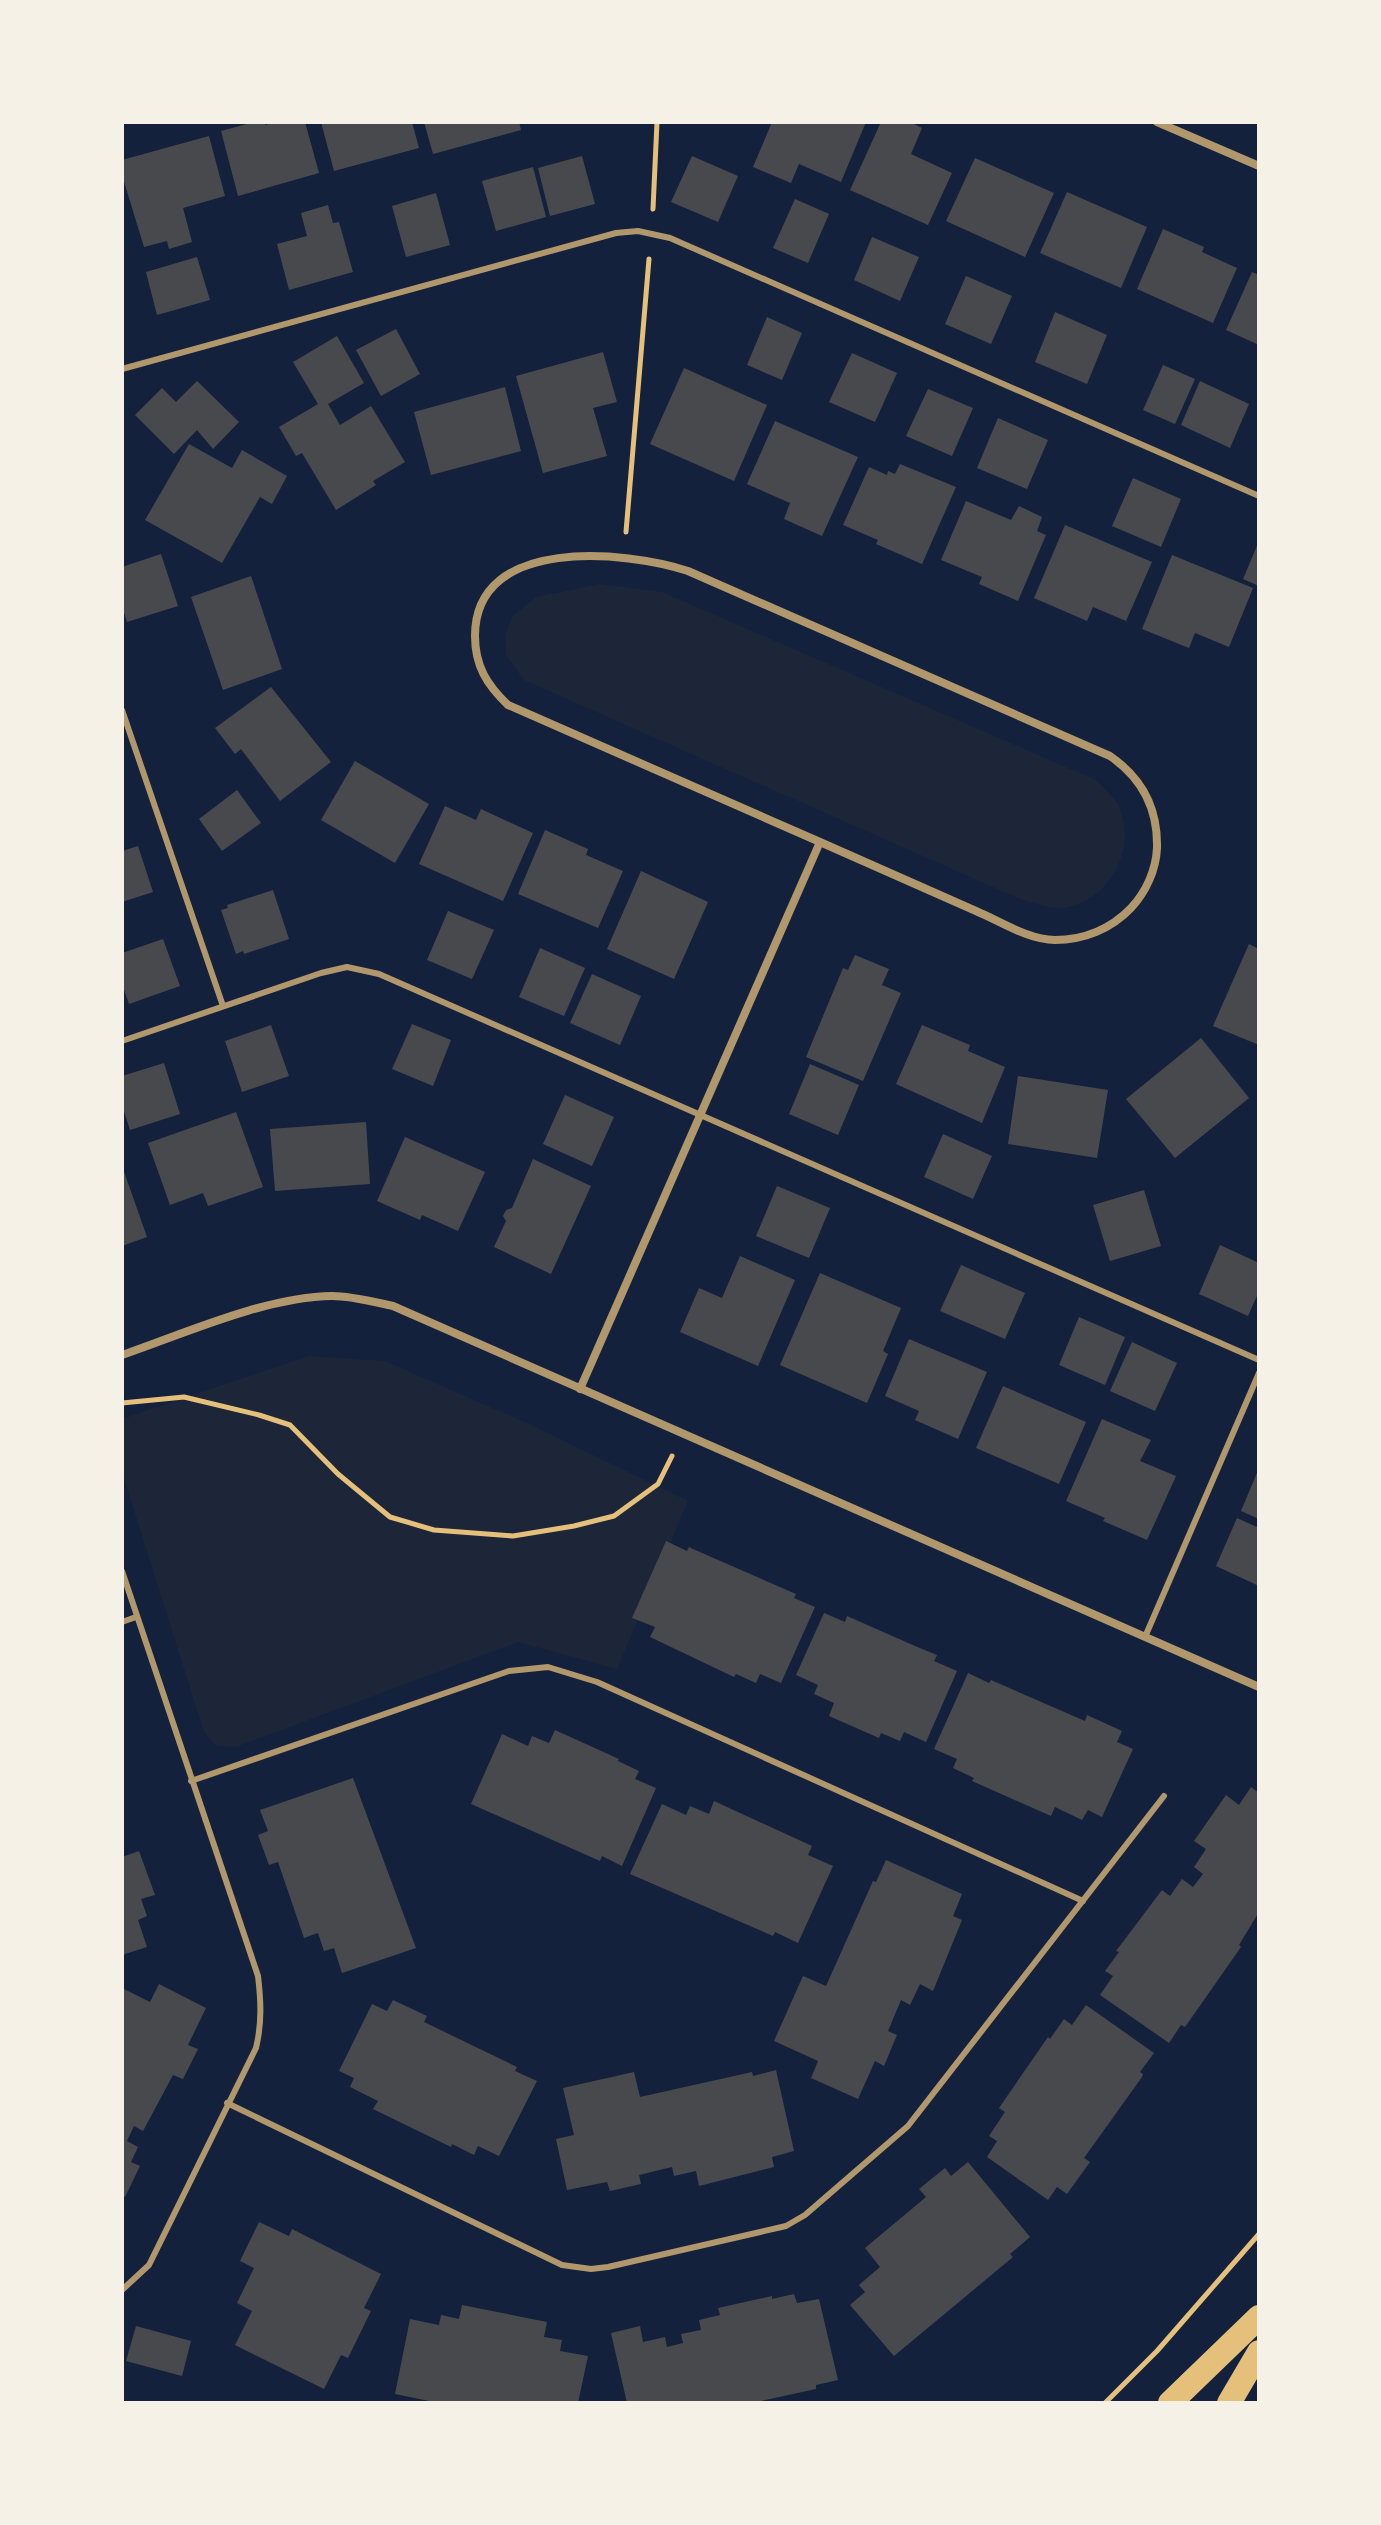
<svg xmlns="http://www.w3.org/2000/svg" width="1381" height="2525" font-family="'Public Sans',sans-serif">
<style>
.green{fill:#1d2539}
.building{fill:#48494c}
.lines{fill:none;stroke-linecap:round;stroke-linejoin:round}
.path{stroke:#e5c07b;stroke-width:5}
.service{stroke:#b1986c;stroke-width:6}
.minor{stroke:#b1986c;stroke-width:8}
.motorway{stroke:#e5c07b;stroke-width:24}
</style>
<rect width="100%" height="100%" fill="#14213d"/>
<g class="green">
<path d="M600,584L662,592L1096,780C1103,787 1112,795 1117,803C1138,844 1114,896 1069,907C1054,911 1035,903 1020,899L524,680L506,655L505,635L513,616L536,597Z"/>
<path d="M309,1356L385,1361L529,1424L688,1501L617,1669L518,1642L236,1747L216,1746L204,1732L122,1472V1419Z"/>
</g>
<g class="building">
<path d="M254,122H265V125L276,122H305L319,173L238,196L221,131Z"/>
<path d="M321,122H412L419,148L334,171Z"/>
<path d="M424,122H519L521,130L433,154Z"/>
<path d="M772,122H866L841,182L799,164L791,183L753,167Z"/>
<path d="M881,122H910L922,128L911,154L952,173L928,225L850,190Z"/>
<path d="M209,136L225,196L183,208L192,242L169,249L167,241L144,247L122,175V160Z"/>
<path d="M582,156L595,204L550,216L538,168Z"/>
<path d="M692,156L738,176L718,222L671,202Z"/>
<path d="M975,158L1054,193L1025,257L946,221Z"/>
<path d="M533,167L546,217L496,231L482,181Z"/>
<path d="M1067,192L1147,227L1121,288L1040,253Z"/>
<path d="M436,193L450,245L406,257L392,206Z"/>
<path d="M795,199L829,214L808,263L773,248Z"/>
<path d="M328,205L333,223L339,222L353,272L289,290L277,244L307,236L301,213Z"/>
<path d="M1163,229L1204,247L1202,252L1237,268L1213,323L1137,289Z"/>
<path d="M872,237L919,257L900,301L854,280Z"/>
<path d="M197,257L210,300L157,315L146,272Z"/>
<path d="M1252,272L1259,275V345L1226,330Z"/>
<path d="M966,276L1012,296L991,344L945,324Z"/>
<path d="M1055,312L1107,335L1087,384L1035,362Z"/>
<path d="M767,317L802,333L782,380L747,365Z"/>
<path d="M396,329L420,374L381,396L356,350Z"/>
<path d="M337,336L364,383L328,404L340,425L371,406L405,462L373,481L376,485L336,510L302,453L296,456L279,427L318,404L293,362Z"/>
<path d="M603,352L617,402L593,408L607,456L543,473L516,376Z"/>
<path d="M852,353L897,373L875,422L829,402Z"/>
<path d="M1163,365L1195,379L1175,424L1143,410Z"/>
<path d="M684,368L767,405L734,481L650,444Z"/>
<path d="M197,381L239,422L213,449L197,430L174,454L135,415L162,388L176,402Z"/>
<path d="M1200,381L1249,404L1230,448L1181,425Z"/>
<path d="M505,387L521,451L431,475L414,412Z"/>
<path d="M928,389L973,408L952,456L906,436Z"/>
<path d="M998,418L1048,440L1027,489L977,468Z"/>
<path d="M775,421L858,457L822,536L784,519L790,503L747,484Z"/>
<path d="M189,444L232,468L242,450L287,476L272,504L260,497L222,563L145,520Z"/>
<path d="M900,464L956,487L922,564L876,544L878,540L843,525L869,467L887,475L888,471L895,474Z"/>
<path d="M1133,478L1181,499L1161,547L1112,526Z"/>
<path d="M966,501L1011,520L1019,506L1042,517L1037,531L1046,535L1018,601L979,584L982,577L941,560Z"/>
<path d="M1065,525L1152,562L1126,621L1093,607L1087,621L1034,598Z"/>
<path d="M1259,541V586L1243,579Z"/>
<path d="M161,554L178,606L127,622L122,606V567Z"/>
<path d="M1172,555L1253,588L1229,647L1195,633L1189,648L1142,629Z"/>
<path d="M251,576L282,669L223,690L191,597Z"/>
<path d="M271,687L331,762L280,801L241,749L235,754L215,728Z"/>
<path d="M355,761L429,804L395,863L321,820Z"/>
<path d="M237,790L261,823L222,851L199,819Z"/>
<path d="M445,806L476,820L481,809L533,833L503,901L419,864Z"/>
<path d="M545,830L588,849L586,855L623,871L598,928L518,894Z"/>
<path d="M138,846L153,892L122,902V851Z"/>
<path d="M641,871L708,902L674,979L607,949Z"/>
<path d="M273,890L289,939L244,954L243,951L236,954L221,910L228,908L227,905Z"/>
<path d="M448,911L494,930L472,979L427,960Z"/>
<path d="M163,939L180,986L129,1004L122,984V953Z"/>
<path d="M1249,944L1259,949V1045L1213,1026Z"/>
<path d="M540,948L585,968L564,1016L519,997Z"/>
<path d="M855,955L889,969L882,985L901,993L863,1081L806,1057L843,968L848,970Z"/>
<path d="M592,974L641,996L620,1045L570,1023Z"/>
<path d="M412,1024L451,1040L433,1086L392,1069Z"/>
<path d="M271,1025L289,1076L242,1092L225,1041Z"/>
<path d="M922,1025L970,1045L968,1051L1005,1067L982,1123L896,1084Z"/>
<path d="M1201,1038L1249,1098L1175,1158L1126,1099Z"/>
<path d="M164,1063L180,1114L130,1130L122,1105V1076Z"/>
<path d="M810,1064L859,1085L838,1135L789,1114Z"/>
<path d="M1018,1076L1108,1090L1097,1158L1008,1144Z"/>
<path d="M565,1095L614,1117L592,1166L543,1144Z"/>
<path d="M236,1112L263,1187L208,1206L203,1193L170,1205L148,1143Z"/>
<path d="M366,1122L370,1184L275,1191L270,1129Z"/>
<path d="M943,1134L992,1156L973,1199L924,1177Z"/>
<path d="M405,1137L485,1172L458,1231L422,1215L420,1220L377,1201Z"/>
<path d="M533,1159L591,1186L551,1274L494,1247L506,1221L503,1216L506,1210L512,1208Z"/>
<path d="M122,1166L147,1237L122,1246Z"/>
<path d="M777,1186L830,1208L809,1258L756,1236Z"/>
<path d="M1144,1190L1161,1246L1110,1261L1093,1205Z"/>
<path d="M1220,1245L1259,1263V1291L1248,1316L1199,1294Z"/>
<path d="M740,1256L795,1280L758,1366L680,1332L699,1288L722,1298Z"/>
<path d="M961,1265L1025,1293L1005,1339L940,1311Z"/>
<path d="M820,1273L901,1308L883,1351L888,1354L867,1403L780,1365Z"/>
<path d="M1079,1317L1125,1337L1105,1385L1059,1365Z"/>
<path d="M909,1339L987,1372L958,1439L915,1420L919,1411L885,1396Z"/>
<path d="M1132,1342L1177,1363L1155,1411L1110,1391Z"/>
<path d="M1003,1386L1086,1422L1059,1484L976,1448Z"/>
<path d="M1102,1419L1151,1440L1140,1461L1176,1476L1147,1540L1103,1521L1105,1518L1066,1501Z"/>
<path d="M1259,1468V1519L1241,1511Z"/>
<path d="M1237,1518L1259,1528V1586L1216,1566Z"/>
<path d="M666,1541L687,1551L689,1547L693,1549L796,1594L794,1598L815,1607L781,1683L760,1674L756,1683L736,1674L734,1677L650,1637L655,1627L632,1618Z"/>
<path d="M824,1613L845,1622L847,1616L915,1646L937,1655L934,1661L957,1671L926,1742L904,1732L900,1741L881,1733L879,1738L829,1716L834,1703L814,1694L818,1685L796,1675Z"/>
<path d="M968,1673L989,1683L991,1680L1085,1721L1087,1715L1122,1731L1117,1742L1133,1749L1102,1817L1088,1810L1082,1820L1055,1807L1051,1816L972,1781L974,1778L953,1768L957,1759L934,1749Z"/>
<path d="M555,1730L619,1759L618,1761L639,1771L635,1779L656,1788L622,1866L602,1856L600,1861L471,1804L502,1734L528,1746L532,1736L549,1743Z"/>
<path d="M353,1778L416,1948L342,1973L334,1948L324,1951L318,1933L304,1938L278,1862L269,1865L258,1835L268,1831L260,1810Z"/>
<path d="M1251,1787L1259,1793V1912L1239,1945L1241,1947L1185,2027L1181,2025L1169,2043L1100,1995L1113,1976L1105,1971L1119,1952L1116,1951L1162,1890L1170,1896L1182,1879L1193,1887L1203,1874L1194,1867L1206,1849L1194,1841L1226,1795L1239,1805Z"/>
<path d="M714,1801L812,1846L808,1855L833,1866L798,1943L775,1932L773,1936L630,1874L662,1804L686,1815L690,1806L709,1814Z"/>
<path d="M139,1851L155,1895L141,1899L147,1916L138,1920L147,1947L122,1955V1857Z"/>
<path d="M886,1860L962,1894L953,1916L962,1920L933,1991L920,1984L910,2005L901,2000L888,2031L897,2035L884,2066L875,2061L858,2099L811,2078L818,2061L774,2041L803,1976L826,1986L873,1881L876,1882Z"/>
<path d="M159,1984L206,2008L188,2045L198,2049L183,2079L173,2075L143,2131L134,2126L127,2141L138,2147L131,2162L140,2166L125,2197L122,2195V1988L150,2002Z"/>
<path d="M393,2000L427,2016L424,2022L517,2067L515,2071L537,2081L499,2156L478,2146L474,2155L452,2144L451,2147L373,2109L378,2101L350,2087L354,2078L339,2071L372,2004L387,2011Z"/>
<path d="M1086,2005L1154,2053L1140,2072L1143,2074L1142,2077L1084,2158L1090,2162L1067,2194L1057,2187L1048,2200L987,2157L997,2141L989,2136L1005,2112L999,2108L1048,2037L1050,2039L1064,2019L1072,2025Z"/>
<path d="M776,2070L794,2151L772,2157L774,2167L699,2186L696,2171L674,2176L672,2167L639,2175L641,2184L610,2191L607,2182L567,2190L556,2139L574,2135L563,2088L634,2072L640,2097L752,2072L753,2076Z"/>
<path d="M968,2162L1030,2237L1010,2254L1013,2257L1001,2267L894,2356L850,2305L865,2292L859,2285L880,2267L865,2248L926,2197L919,2189L945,2168L951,2176Z"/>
<path d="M259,2222L289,2236L292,2229L381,2274L364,2308L371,2311L348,2358L341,2355L324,2389L235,2345L252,2311L237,2303L254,2268L240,2261Z"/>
<path d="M794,2294L797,2303L819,2299L838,2380L816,2385V2389L752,2403H627L611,2333L640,2326L643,2342L665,2337L667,2347L683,2343L681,2334L701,2330L699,2320L720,2315L718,2308L772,2296V2299Z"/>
<path d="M462,2305L547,2322L544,2337L562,2340L560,2351L588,2356L578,2403H439L395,2394L410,2319L439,2325L441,2315L459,2319Z"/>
<path d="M136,2326L191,2341L182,2376L126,2361Z"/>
</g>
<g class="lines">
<g class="path">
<path d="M653,209L657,122"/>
<path d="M626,532L649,259"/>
<path d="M122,1403L184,1397L259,1415L290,1425L338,1474L390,1517L434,1530L513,1536L574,1526L614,1516L658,1484L672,1456"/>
<path d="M1105,2403L1157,2351L1259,2234"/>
</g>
<g class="service">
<path d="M122,369L616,233L638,231L670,238L1259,496"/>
<path d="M122,710L223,1006"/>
<path d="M122,1041L321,973L347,967L379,974L1259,1360"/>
<path d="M122,1571L258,1976C261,2001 262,2023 256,2048L149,2265L122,2290"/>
<path d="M122,1622L136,1617"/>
<path d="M1145,1637L1259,1373"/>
<path d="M191,1781L509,1671L548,1667L597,1682L1083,1901"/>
<path d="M227,2103L562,2265L591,2269L608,2267L786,2226L805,2215L908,2126L1164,1796"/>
</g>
<g class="minor">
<path d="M1157,122L1259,166"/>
<path d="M122,1355C186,1333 265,1297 332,1296C352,1296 374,1302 393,1306L1259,1687"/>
<path d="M580,1389L820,842C872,865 924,888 976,911C1000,921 1028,940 1055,940C1084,940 1111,929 1131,908C1146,892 1156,870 1157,848C1158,809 1142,778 1110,756L688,571C626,551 475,535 475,636C475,666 487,685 508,705L820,842"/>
</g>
<g class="motorway">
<path d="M1170,2403L1259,2317"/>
<path d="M1229,2403L1259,2352"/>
</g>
</g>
<rect width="1381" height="2525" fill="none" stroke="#f6f1e7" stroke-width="248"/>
</svg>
